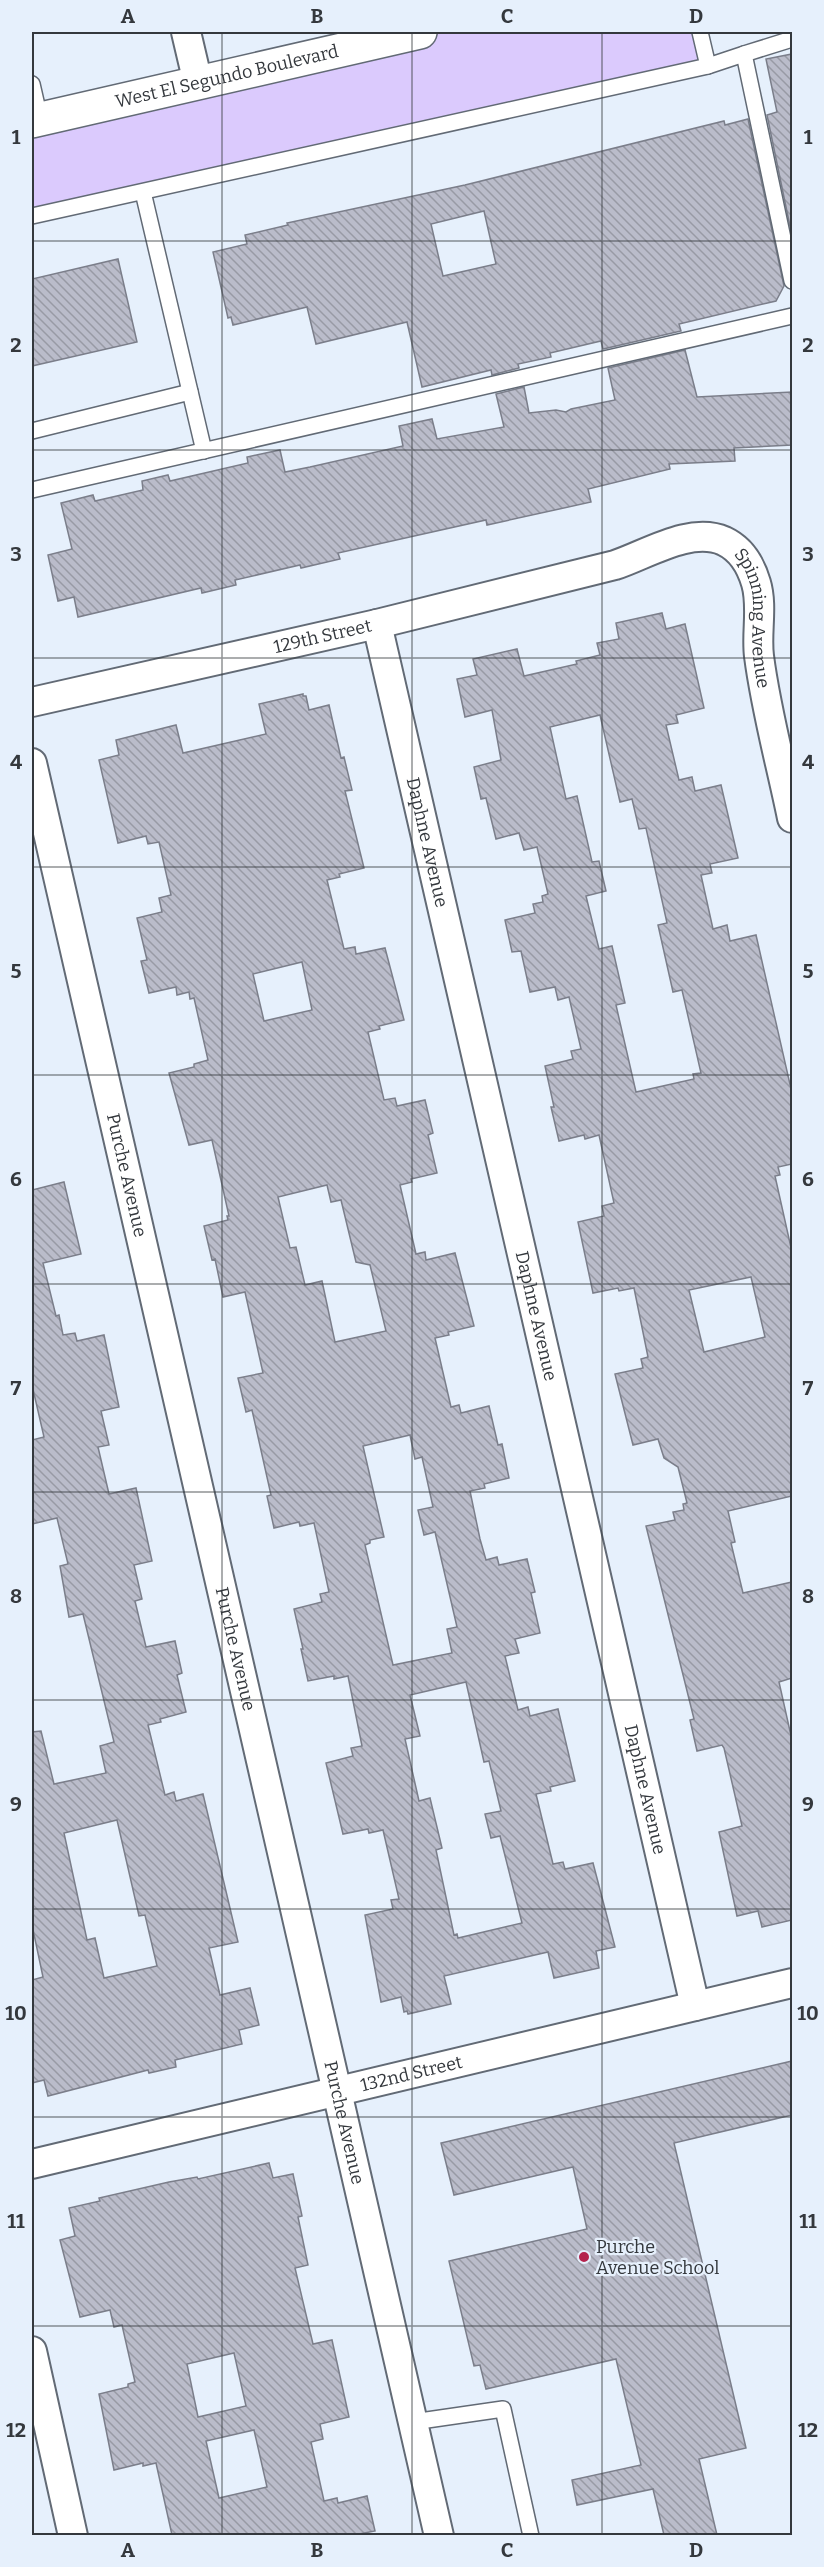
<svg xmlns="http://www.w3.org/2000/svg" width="824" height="2567" font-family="Bitter,serif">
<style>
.grass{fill:#dbcafd}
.building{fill:url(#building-back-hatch);stroke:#7b7e8a;stroke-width:1.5;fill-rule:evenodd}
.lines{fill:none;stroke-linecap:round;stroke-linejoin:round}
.lane-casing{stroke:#626a75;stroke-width:18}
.street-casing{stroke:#626a75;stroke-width:32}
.primary-casing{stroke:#626a75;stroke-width:36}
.lane{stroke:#fff;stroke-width:15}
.street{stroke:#fff;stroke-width:28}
.primary{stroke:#fff;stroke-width:33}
.grid{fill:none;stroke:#34383d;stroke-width:1.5;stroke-opacity:0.55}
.poi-dot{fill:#b4234d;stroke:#e6f0fc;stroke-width:2}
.labels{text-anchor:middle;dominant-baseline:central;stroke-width:4.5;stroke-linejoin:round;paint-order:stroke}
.street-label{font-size:18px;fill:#34383d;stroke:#e6f0fc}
.poi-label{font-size:18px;fill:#34383d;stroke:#e6f0fc;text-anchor:start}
.neatline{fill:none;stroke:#34383d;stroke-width:2}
.grid-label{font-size:20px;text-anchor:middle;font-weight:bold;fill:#34383d}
</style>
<defs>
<pattern id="building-back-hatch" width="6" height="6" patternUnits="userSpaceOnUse" patternTransform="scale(1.5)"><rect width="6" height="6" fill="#babcca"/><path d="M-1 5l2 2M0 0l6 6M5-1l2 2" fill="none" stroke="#989aa5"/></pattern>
</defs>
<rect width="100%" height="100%" fill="#e6f0fc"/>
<path class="grass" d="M420,32H700L708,66L32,216V121Z"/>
<g class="building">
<path d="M792,54V236L767,115L777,112L766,59Z"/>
<path d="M748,119L784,286L776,301L679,324L681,331L603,349L601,341L550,353L551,357L518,364L519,368L492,375L491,370L422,387L407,322L316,344L307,307L233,325L231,317L228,318L213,252L247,244L245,235L288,225L287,223L465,185L724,121L725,125ZM484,211L496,264L443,276L431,224Z"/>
<path d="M118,259L137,342L32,366V279Z"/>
<path d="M685,350L697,397L792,392V445L734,448L735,461L669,464L670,469L588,489L591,502L487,525L486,520L338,553L340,559L301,568L300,565L235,580L236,585L202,593L201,588L78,617L74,597L58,601L48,555L72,549L61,503L93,495L95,501L143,490L142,481L168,475L170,481L248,463L247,457L280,450L285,472L310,467L403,446L399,426L432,419L437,439L504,427L496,394L524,387L529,413L556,410L566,412L571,409L615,400L608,368Z"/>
<path d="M662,613L666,629L685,624L704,708L676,715L678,723L666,725L679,780L692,777L695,791L721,785L738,858L710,864L712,873L701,875L713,929L727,925L730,941L756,935L792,1093V1164L778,1167L780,1175L775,1176L792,1252V1496L728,1511L735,1542L731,1543L743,1593L792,1582V1678L779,1682L792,1740V1920L762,1927L758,1911L737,1916L719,1832L742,1826L724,1748L722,1745L697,1751L690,1720L694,1719L646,1526L675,1520L673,1512L684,1510L683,1504L687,1503L678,1467L664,1458L658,1439L633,1445L615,1374L643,1368L641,1359L648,1357L634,1288L619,1291L618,1288L593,1293L578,1222L604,1216L602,1206L614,1203L599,1135L585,1139L584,1135L559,1141L551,1107H554L545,1066L573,1059L571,1051L581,1049L569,997L558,1000L555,987L530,992L521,951L512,952L505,920L535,913L533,904L543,902L542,896L548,894L537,847L524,850L519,833L496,839L486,798L481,799L474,767L501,760L492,710L465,717L457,679L477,675L473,659L517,649L524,676L577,664L576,661L600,655L597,643L619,639L616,623ZM600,715L620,802L632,799L639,829L646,828L667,923L658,925L673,992L682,990L701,1073L693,1074L694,1079L636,1092L616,1005L625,1003L612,946L599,949L586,896L606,891L599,861L592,862L577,796L566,799L550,727ZM751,1277L765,1337L704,1352L689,1290Z"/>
<path d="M303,694V696H306L309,710L329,705L341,758L344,757L352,790L345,791L364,868L339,874L340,877L327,880L344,949L355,947L356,954L385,948L404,1020L379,1026L380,1029L368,1032L384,1100L395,1098L397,1106L425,1100L433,1133L428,1135L437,1173L411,1179L412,1182L400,1185L416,1254L425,1252L426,1260L455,1253L474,1326L448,1332L449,1335L435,1338L451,1407L459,1405L461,1413L489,1406L498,1445L502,1444L509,1478L484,1484L485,1488L470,1491L480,1539L486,1560L497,1557L499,1565L527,1559L535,1592L531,1593L540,1633L515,1639L519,1653L505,1656L518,1710L528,1707L530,1716L558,1709L575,1781L550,1787L551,1791L536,1794L553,1864L563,1862L565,1869L593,1863L615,1947L596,1951L599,1968L554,1978L548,1952L444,1976L451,2004L408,2014L407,2011L404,2012L401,1997L381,2002L365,1915L393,1909L391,1900L399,1899L383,1830L369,1833L368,1829L343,1834L326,1763L353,1756L351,1748L362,1746L348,1676L334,1679V1676L308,1681L301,1649H303L294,1609L322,1602L320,1594L329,1592L314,1523L300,1526L299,1522L274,1528L267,1496L271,1495L252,1410L246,1412L238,1378L263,1373L245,1292L223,1297L215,1259L212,1260L204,1226L228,1220L227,1216H229L212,1140L189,1145L169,1073L194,1067V1064L208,1060L194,998L190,999L189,992L177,995L176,987L149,993L141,961L147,960L137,918L162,912L159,898L171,895L159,842L148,844L146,836L118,843L99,760L119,755L116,740L176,725L183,753L266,734L259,704ZM302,962L312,1010L264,1021L253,974ZM327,1185L331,1202L341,1200L356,1262L370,1265L386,1331L335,1342L322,1281L305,1285L296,1247L290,1248L278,1197ZM410,1435L415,1459L422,1457L433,1507L418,1510L424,1535L435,1532L457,1627L447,1629L452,1653L393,1665L365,1545L370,1543V1540L384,1537L363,1446ZM466,1682L484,1762L489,1761L501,1811L485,1814L491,1838L500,1836L522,1923L458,1938L457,1934L454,1935L436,1850L442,1848L430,1798L419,1801L405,1739L420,1736L410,1695Z"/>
<path d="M64,1182L81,1254L43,1263L56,1316L59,1315L63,1335L75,1333L77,1341L104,1335L119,1407L101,1411L109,1445L98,1447L109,1494L136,1488L152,1561L134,1565L142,1599L135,1601L146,1647L175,1641L182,1673L177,1675L186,1712L160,1719L161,1722L148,1725L165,1795L174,1792L176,1801L203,1794L238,1942L209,1948L220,1995L250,1988L259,2025L239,2030L242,2044L175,2060L176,2067L149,2073L148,2070L48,2096L44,2080L32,2083V1980L43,1977L32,1925V1732L41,1731L54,1784L106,1773L100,1746L114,1742L83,1614L69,1617L60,1566L68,1564L57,1518L32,1524V1440L44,1437L32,1385V1190ZM117,1820L139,1916L145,1915L157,1966L104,1978L95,1938L87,1940L64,1833Z"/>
<path d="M792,2061V2115L674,2143L746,2448L699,2459L717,2535H664L653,2489L577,2505L572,2480L641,2465L616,2359L486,2389L480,2365L474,2366L449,2261L587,2229L573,2167L454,2195L441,2143Z"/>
<path d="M269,2163L273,2178L293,2174L302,2216L298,2217L308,2265L295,2268L313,2344L332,2340L349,2417L320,2424L323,2439L311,2442L324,2501L337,2498L338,2503L367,2496L375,2531L354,2535H172L156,2463L143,2466V2463L114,2470L99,2394L128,2387V2384L135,2382L122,2325L114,2327L110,2310L80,2317L60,2240L75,2236L69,2208L100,2201L99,2198L169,2182L197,2177L198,2179ZM234,2353L246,2406L198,2417L187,2364ZM254,2430L267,2487L219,2498L206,2441Z"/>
</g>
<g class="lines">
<g class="lane-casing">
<g id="lane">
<path d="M744,54L792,39"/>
<path d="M708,66L744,54L792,281"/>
<path d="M32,84L40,119"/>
<path d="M143,192L204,451"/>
<path d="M32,216L708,66L700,32"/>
<path d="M32,431L190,392"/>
<path d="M32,490L792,316"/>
<path d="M413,2422L503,2409L531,2536"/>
</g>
</g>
<g class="street-casing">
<g id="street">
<path d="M186,32L198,83"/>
<path id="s1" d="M377,624L695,2006"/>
<path id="s2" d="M32,702L377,624L615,565C646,555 690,526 724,541C741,549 751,566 756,583C763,606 756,633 759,656C766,711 781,764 792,818"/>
<path id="s3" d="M32,763L439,2536"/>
<path id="s4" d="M32,2164L792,1983"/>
<path d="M32,2351L73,2536"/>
</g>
</g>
<g class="primary-casing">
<g id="primary">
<path id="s5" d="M32,121L420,32"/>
</g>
</g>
<use href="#lane" class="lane"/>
<use href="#street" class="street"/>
<use href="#primary" class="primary"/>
</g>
<path class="grid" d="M222,32V2536M412,32V2536M602,32V2536M32,241H792M32,450H792M32,658H792M32,867H792M32,1075H792M32,1284H792M32,1492H792M32,1700H792M32,1909H792M32,2117H792M32,2326H792"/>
<circle class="poi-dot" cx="584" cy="2257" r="6"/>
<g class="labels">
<g class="street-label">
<text stroke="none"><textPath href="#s5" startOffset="200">West El Segundo Boulevard</textPath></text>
<text stroke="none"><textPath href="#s2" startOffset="802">Spinning Avenue</textPath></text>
<text stroke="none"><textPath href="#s2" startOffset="298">129th Street</textPath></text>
<text stroke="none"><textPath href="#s1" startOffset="224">Daphne Avenue</textPath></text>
<text stroke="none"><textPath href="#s3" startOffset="423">Purche Avenue</textPath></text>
<text stroke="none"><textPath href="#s1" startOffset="710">Daphne Avenue</textPath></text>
<text stroke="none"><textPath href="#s3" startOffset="909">Purche Avenue</textPath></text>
<text stroke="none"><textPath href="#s1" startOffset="1196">Daphne Avenue</textPath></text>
<text stroke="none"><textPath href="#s4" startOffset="390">132nd Street</textPath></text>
<text stroke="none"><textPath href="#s3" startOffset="1395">Purche Avenue</textPath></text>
</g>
<g class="poi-label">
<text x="596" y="2247">Purche<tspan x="596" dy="21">Avenue School</tspan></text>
</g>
</g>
<rect width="824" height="2567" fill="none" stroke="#e6f0fc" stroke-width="66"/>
<rect x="33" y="33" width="758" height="2501" class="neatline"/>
<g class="grid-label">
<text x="128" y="23">A</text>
<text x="317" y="23">B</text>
<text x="507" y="23">C</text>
<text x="696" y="23">D</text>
<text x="16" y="144">1</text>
<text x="808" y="144">1</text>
<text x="16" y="352">2</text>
<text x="808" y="352">2</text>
<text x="16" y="561">3</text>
<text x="808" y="561">3</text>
<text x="16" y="769">4</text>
<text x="808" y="769">4</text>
<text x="16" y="978">5</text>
<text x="808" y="978">5</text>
<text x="16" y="1186">6</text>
<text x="808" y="1186">6</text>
<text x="16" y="1395">7</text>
<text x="808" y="1395">7</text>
<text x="16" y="1603">8</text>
<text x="808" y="1603">8</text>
<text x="16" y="1811">9</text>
<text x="808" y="1811">9</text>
<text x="16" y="2020">10</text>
<text x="808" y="2020">10</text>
<text x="16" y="2228">11</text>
<text x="808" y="2228">11</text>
<text x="16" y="2437">12</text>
<text x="808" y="2437">12</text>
<text x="128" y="2557">A</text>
<text x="317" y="2557">B</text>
<text x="507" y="2557">C</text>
<text x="696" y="2557">D</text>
</g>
</svg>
